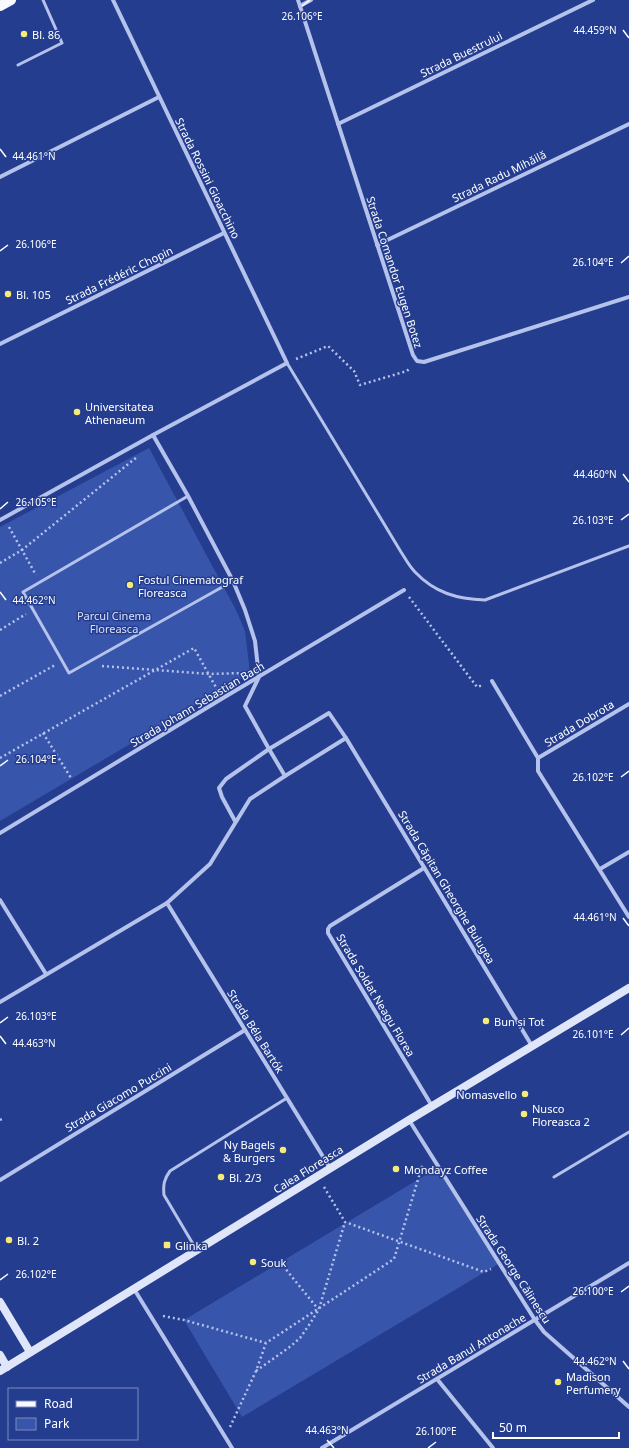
<svg xmlns="http://www.w3.org/2000/svg" width="629" height="1448" font-family="'Noto Sans',sans-serif">
<style>
.green{fill:#3855ac}
.lines{fill:none;stroke-linecap:round;stroke-linejoin:round}
.path{stroke:#b5c2eb;stroke-width:2.5;stroke-dasharray:2 3;stroke-linecap:butt}
.lane{stroke:#b5c2eb;stroke-width:3}
.street{stroke:#b5c2eb;stroke-width:4}
.secondary{stroke:#e0e6f9;stroke-width:8}
.primary{stroke:#f9faff;stroke-width:10}
.ticks{fill:none;stroke:#fff;stroke-width:1.5}
.poi-dot{fill:#f6eb78;stroke:#243d8f;stroke-width:1.5}
.labels{text-anchor:middle;dominant-baseline:central;stroke-width:3;stroke-linejoin:round;paint-order:stroke}
.poi-label{font-size:11px;fill:#fff;stroke:#243d8f;text-anchor:start}
.street-label{font-size:11px;fill:#fff;stroke:#243d8f}
.park-label{font-size:11px;fill:#dae1f9;stroke:#243d8f}
.ticks-label{font-size:10px;text-anchor:middle;fill:#fff;stroke:#243d8f;stroke-width:3;stroke-linejoin:round;paint-order:stroke}
</style>
<rect width="100%" height="100%" fill="#243d8f"/>
<g class="green">
<path d="M149,448L236,610L245,631L250,673L0,821V527Z"/>
<path d="M439,1167L500,1263L242,1417L184,1320Z"/>
</g>
<g class="lines">
<g class="path">
<path d="M296,359L328,346L354,371L360,385L407,371L410,368"/>
<path d="M9,527L36,575"/>
<path d="M0,563L22,550L137,457"/>
<path d="M409,597L477,687L483,685"/>
<path d="M0,630L26,614"/>
<path d="M102,666L209,674L243,673"/>
<path d="M0,696L55,665"/>
<path d="M43,733L71,778"/>
<path d="M0,758L194,648L218,691"/>
<path d="M0,1120L2,1119"/>
<path d="M324,1187L345,1222L484,1272L491,1269"/>
<path d="M280,1262L318,1309"/>
<path d="M163,1316L184,1320L266,1343"/>
<path d="M256,1371L291,1346L300,1338L309,1325L319,1309L345,1222"/>
<path d="M230,1427L256,1371L266,1343L394,1259L423,1163"/>
</g>
<g class="lane">
<path d="M18,65L62,43L43,0"/>
<path d="M287,363L401,552C405,558 409,566 415,572C435,593 457,599 485,600L629,546"/>
<path d="M188,496L23,592L69,673L233,581"/>
<path d="M554,1177L629,1132"/>
<path d="M196,1249L164,1195C163,1185 164,1179 170,1171L287,1098"/>
</g>
<g class="street">
<path d="M298,0L413,355L417,361L424,362L629,297"/>
<path d="M300,6L311,0"/>
<path d="M338,124L593,0"/>
<path d="M0,177L159,97"/>
<path d="M377,245L629,124"/>
<path d="M0,344L224,233"/>
<path d="M153,435L188,496L233,581L245,610L255,641L259,677L245,706L269,749L285,776"/>
<path d="M0,520L153,435L287,363L113,0"/>
<path d="M492,681L538,758V771L629,917"/>
<path d="M538,758L629,704"/>
<path d="M235,821L222,797L219,788L226,779L269,749L329,713L346,738"/>
<path d="M0,833L223,698L404,590"/>
<path d="M424,868L330,926L328,929V933L432,1106"/>
<path d="M600,869L629,852"/>
<path d="M0,900L46,974"/>
<path d="M167,903L330,1168"/>
<path d="M0,1002L167,903L210,864L250,799L285,776L346,738L532,1046"/>
<path d="M409,1120L535,1320L544,1332L629,1407"/>
<path d="M0,1180L245,1030"/>
<path d="M134,1289L232,1448"/>
<path d="M437,1379L493,1448"/>
<path d="M322,1448L629,1263"/>
</g>
<g class="secondary">
<path d="M0,1302L30,1352"/>
<path d="M0,1355L7,1367"/>
<path d="M0,1371L409,1120L629,988"/>
</g>
<path class="primary" d="M0,6L11,0"/>
</g>
<path class="ticks" d="M302,6L310,0M623,30L629,38M0,149L6,157M0,251L8,245M621,263L629,256M623,474L629,482M0,509L8,502M621,520L629,514M0,592L6,600M0,766L8,760M621,777L629,771M623,918L629,926M0,1023L8,1017M621,1035L629,1028M0,1036L6,1044M0,1280L8,1274M621,1292L629,1286M623,1361L629,1369M327,1440L334,1448M428,1448L436,1442"/>
<g class="poi-dot">
<circle cx="24" cy="34" r="4"/>
<circle cx="8" cy="294" r="4"/>
<circle cx="77" cy="412" r="4"/>
<circle cx="130" cy="585" r="4"/>
<circle cx="486" cy="1021" r="4"/>
<circle cx="525" cy="1094" r="4"/>
<circle cx="524" cy="1114" r="4"/>
<circle cx="283" cy="1150" r="4"/>
<circle cx="396" cy="1169" r="4"/>
<circle cx="221" cy="1177" r="4"/>
<circle cx="9" cy="1240" r="4"/>
<rect x="163" y="1241" width="8" height="8" rx="2"/>
<circle cx="253" cy="1262" r="4"/>
<circle cx="558" cy="1382" r="4"/>
</g>
<g class="labels">
<g class="poi-label">
<text x="32" y="34">Bl. 86</text>
<text x="16" y="294">Bl. 105</text>
<text x="85" y="406">Universitatea<tspan x="85" dy="13">Athenaeum</tspan></text>
<text x="138" y="579">Fostul Cinematograf<tspan x="138" dy="13">Floreasca</tspan></text>
<text x="494" y="1021">Bun și Tot</text>
<text x="517" y="1094" text-anchor="end">Nomasvello</text>
<text x="532" y="1108">Nusco<tspan x="532" dy="13">Floreasca 2</tspan></text>
<text x="275" y="1144" text-anchor="end">Ny Bagels<tspan x="275" dy="13">&amp; Burgers</tspan></text>
<text x="404" y="1169">Mondayz Coffee</text>
<text x="229" y="1177">Bl. 2/3</text>
<text x="17" y="1240">Bl. 2</text>
<text x="175" y="1245">Glinka</text>
<text x="261" y="1262">Souk</text>
<text x="566" y="1376">Madison<tspan x="566" dy="13">Perfumery</tspan></text>
</g>
<g class="street-label">
<text transform="translate(461 54) rotate(-26)">Strada Buestrului</text>
<text transform="translate(499 176) rotate(-26)">Strada Radu Mihăilă</text>
<text transform="translate(208 178) rotate(64)">Strada Rossini Gioacchino</text>
<text transform="translate(395 272) rotate(72)">Strada Comandor Eugen Botez</text>
<text transform="translate(119 275) rotate(-26)">Strada Frédéric Chopin</text>
<text transform="translate(197 704) rotate(-31)">Strada Johann Sebastian Bach</text>
<text transform="translate(579 723) rotate(-31)">Strada Dobrota</text>
<text transform="translate(447 887) rotate(59)">Strada Căpitan Gheorghe Bulugea</text>
<text transform="translate(376 995) rotate(59)">Strada Soldat Neagu Florea</text>
<text transform="translate(256 1031) rotate(58)">Strada Béla Bartók</text>
<text transform="translate(118 1097) rotate(-31)">Strada Giacomo Puccini</text>
<text transform="translate(308 1169) rotate(-32)">Calea Floreasca</text>
<text transform="translate(514 1269) rotate(57)">Strada George Călinescu</text>
<text transform="translate(471 1348) rotate(-31)">Strada Banul Antonache</text>
</g>
<g class="park-label">
<text x="114" y="615">Parcul Cinema<tspan x="114" dy="13">Floreasca</tspan></text>
</g>
</g>
<g class="ticks-label">
<text x="302" y="20">26.106°E</text>
<text x="595" y="34">44.459°N</text>
<text x="34" y="160">44.461°N</text>
<text x="36" y="248">26.106°E</text>
<text x="593" y="266">26.104°E</text>
<text x="595" y="478">44.460°N</text>
<text x="36" y="506">26.105°E</text>
<text x="593" y="524">26.103°E</text>
<text x="34" y="604">44.462°N</text>
<text x="36" y="763">26.104°E</text>
<text x="593" y="781">26.102°E</text>
<text x="595" y="921">44.461°N</text>
<text x="36" y="1020">26.103°E</text>
<text x="593" y="1038">26.101°E</text>
<text x="34" y="1047">44.463°N</text>
<text x="36" y="1278">26.102°E</text>
<text x="593" y="1295">26.100°E</text>
<text x="595" y="1365">44.462°N</text>
<text x="327" y="1434">44.463°N</text>
<text x="436" y="1435">26.100°E</text>
</g>
<rect x="8" y="1388" width="130" height="52" fill="#243d8f" stroke="#7c8bbc"/>
<rect x="16" y="1401" width="20" height="6" fill="#f9faff" stroke="#7c8bbc"/>
<text x="44" y="1408" font-size="12" fill="#ffffff">Road</text>
<rect x="16" y="1418" width="20" height="12" fill="#3855ac" stroke="#7c8bbc"/>
<text x="44" y="1428" font-size="12" fill="#ffffff">Park</text>
<path d="M493 1432v6h126v-6" fill="none" stroke="#ffffff" stroke-width="2"/>
<text x="499" y="1432" font-size="12" fill="#ffffff" stroke="#243d8f" stroke-width="3" paint-order="stroke">50 m</text>
</svg>
